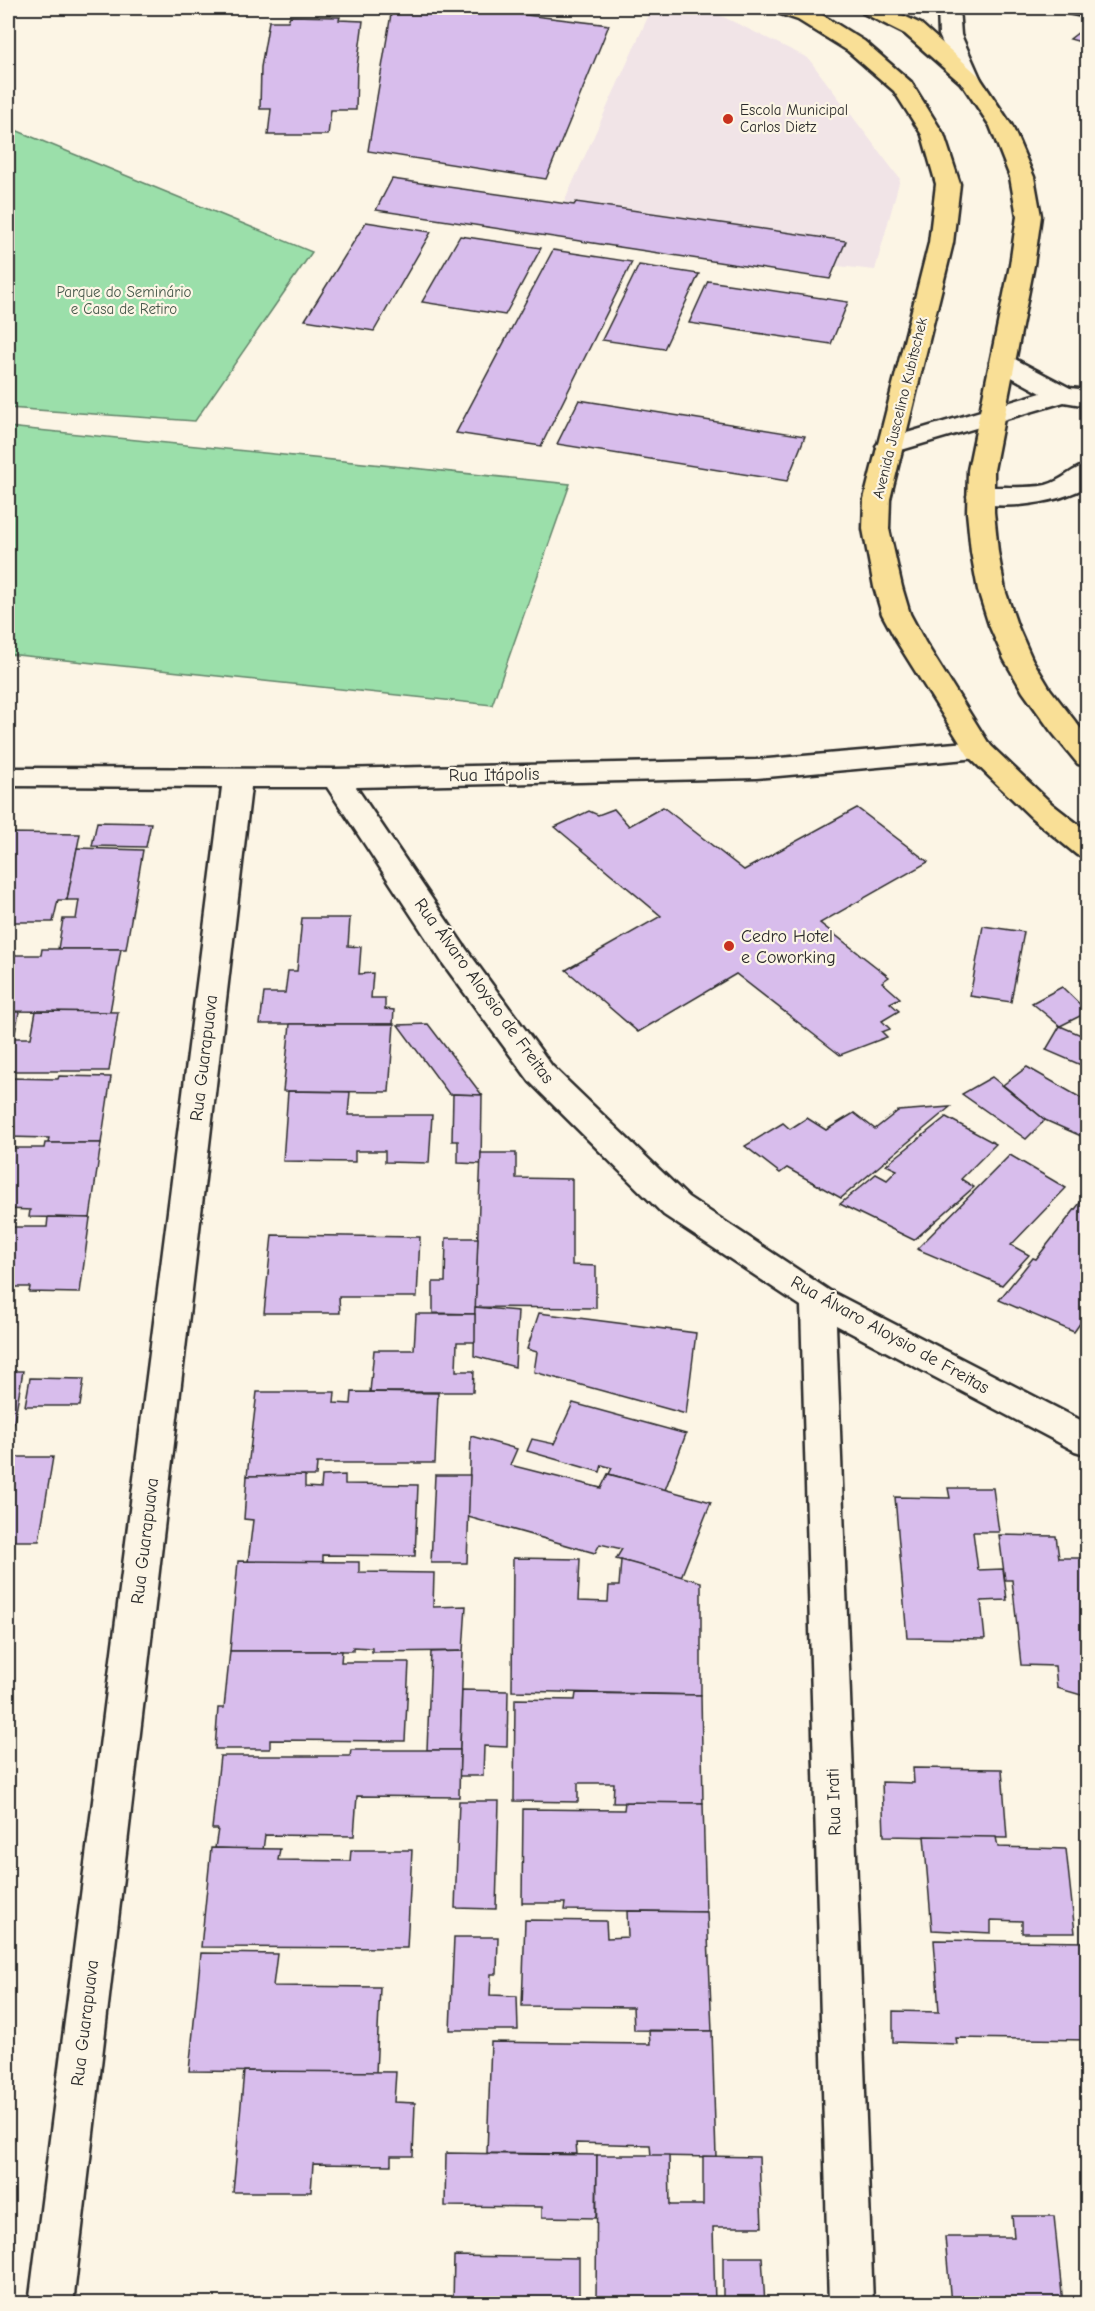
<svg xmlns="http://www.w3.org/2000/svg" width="1095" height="2311" font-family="'Comic Neue',sans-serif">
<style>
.built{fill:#f1e4e7}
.green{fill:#9bdfaa;stroke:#63856a;stroke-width:1.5}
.building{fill:#d8bdec;stroke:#2b2b2b;stroke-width:1.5}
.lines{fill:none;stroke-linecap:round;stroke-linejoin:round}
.street-casing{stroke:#2b2b2b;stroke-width:5}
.secondary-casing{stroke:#2b2b2b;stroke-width:5}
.primary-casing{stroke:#2b2b2b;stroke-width:5}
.street{fill:#fcf5e5;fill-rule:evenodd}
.secondary{fill:#fcf5e5;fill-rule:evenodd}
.primary{fill:#f9df96;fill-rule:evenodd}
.poi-dot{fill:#c8321e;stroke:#fcf5e5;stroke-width:2}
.labels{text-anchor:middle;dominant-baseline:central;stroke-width:4.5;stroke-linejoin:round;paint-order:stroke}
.far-poi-label{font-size:15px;fill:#2b2b2b;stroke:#fcf5e5;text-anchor:start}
.far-park-label{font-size:15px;fill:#47584b;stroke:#fcf5e5}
.far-street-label{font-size:15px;fill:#2b2b2b;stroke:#fcf5e5}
.street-label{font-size:18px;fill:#2b2b2b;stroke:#fcf5e5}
.poi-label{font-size:18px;fill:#2b2b2b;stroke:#fcf5e5;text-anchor:start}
</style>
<rect width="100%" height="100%" fill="#fcf5e5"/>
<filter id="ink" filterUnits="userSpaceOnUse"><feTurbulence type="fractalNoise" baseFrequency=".0167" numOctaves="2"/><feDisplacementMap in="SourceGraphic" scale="12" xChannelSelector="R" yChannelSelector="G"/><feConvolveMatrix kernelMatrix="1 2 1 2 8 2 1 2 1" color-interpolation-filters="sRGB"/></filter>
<g filter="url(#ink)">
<path class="built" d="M652,8H705L808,58L900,179L875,270L549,235Z"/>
<g class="green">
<path d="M8,127L312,252L195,421L8,408Z"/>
<path d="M8,427L570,484L492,705L8,654Z"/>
</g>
<g class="building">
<path d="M392,8H468L609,25L546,179L368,151Z"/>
<path d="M290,16L340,17L339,20L363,21L357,67L356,110H331L328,135H268L271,109H260L261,67L269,21H288Z"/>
<path d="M1079,32L1088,34V44L1070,39Z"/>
<path d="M392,179L574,205L576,202L846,241L830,279L376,210Z"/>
<path d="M366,222L431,232L374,331L305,320Z"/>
<path d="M460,236L541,248L505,315L422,302Z"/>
<path d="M553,250L632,262L541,446L456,433Z"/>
<path d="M639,265L699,274L664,349L602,340Z"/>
<path d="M708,281L848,302L831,344L689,323Z"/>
<path d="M579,400L805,436L787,481L557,444Z"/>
<path d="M663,807L744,870L857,808L928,862L820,923L889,977L882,982L900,998L890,1003L899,1011L882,1021L890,1029L882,1032L887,1037L840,1055L736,974L638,1032L566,970L661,916L555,827L589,811L598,815L614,809L629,826Z"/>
<path d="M97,822L151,823L146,847L92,846Z"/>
<path d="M8,833L80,834L67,900H58L53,922H8Z"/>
<path d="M77,848L143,850L126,949H58L63,919H76L79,900H67Z"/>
<path d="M302,918H350L348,946L361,947L359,974L373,973L371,998H385V1009L394,1010L393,1024H260L264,993H285L288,971H297Z"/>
<path d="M983,926L1024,932L1011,1002L970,996Z"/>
<path d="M42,949H121L110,1012L8,1011V955H41Z"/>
<path d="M1062,987L1088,1012L1060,1026L1032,1003Z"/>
<path d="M36,1011L118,1012L109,1071H8V1012H19L14,1038H31Z"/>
<path d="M290,1024H394L389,1092L283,1091Z"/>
<path d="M428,1024L482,1095L449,1094L398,1025Z"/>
<path d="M1060,1026L1088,1038V1068L1046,1050Z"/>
<path d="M1027,1067L1088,1102V1139L1045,1120L1003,1085Z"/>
<path d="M59,1076L111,1077L101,1143H48L49,1138L8,1137V1078L58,1079Z"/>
<path d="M992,1077L1045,1120L1026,1139L962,1094Z"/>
<path d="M288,1091L350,1092L348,1115H432L429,1163L385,1162V1151H355V1162L283,1161Z"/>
<path d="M453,1094L482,1095L481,1164L458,1163V1141H452Z"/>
<path d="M950,1107L841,1198L787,1168L780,1173L745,1146L783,1123L790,1129L807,1118L826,1130L854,1113L875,1129L898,1111Z"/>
<path d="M946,1117L996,1144L961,1179L974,1187L914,1240L840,1204L876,1174L887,1180L897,1170L886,1165Z"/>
<path d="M45,1143H101L90,1218L29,1217L30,1210L8,1209V1148H44Z"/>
<path d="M481,1153H516V1178L572,1179V1265L596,1266V1308L475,1307Z"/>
<path d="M1010,1155L1066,1188L1011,1245L1029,1255L1002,1285L917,1249Z"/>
<path d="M1087,1194L1088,1312L1074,1332L999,1300L1033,1258L1036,1259Z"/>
<path d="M48,1217L90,1218L80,1293L29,1292L30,1287H8V1227H47Z"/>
<path d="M272,1235L420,1237L417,1297H339L340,1313H264Z"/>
<path d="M446,1238H478L475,1314L433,1313V1282H445Z"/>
<path d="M475,1307L518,1311L515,1367L474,1356Z"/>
<path d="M539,1313L696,1333L686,1414L534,1372L537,1352L527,1349Z"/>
<path d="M416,1314H475V1342H457L456,1371H474L473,1392H370L374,1350H414Z"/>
<path d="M8,1371H23L8,1456Z"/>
<path d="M30,1378L84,1379L80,1406H25Z"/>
<path d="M257,1392H335L334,1403L351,1404L352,1392L438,1393L435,1463H317L316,1476H247Z"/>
<path d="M573,1403L686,1434L665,1490L609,1474L612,1468L602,1465L600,1472L527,1451L532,1439L554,1444Z"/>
<path d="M471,1436L517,1449L510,1465L601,1488L608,1474L711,1502L681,1577L616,1559L622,1549L600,1544L595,1553L468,1517Z"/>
<path d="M8,1457H53L39,1541H8Z"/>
<path d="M305,1475V1487L321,1488L322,1476L345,1475V1484L418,1485L415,1556L323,1555V1562H248L253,1520L244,1519L247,1476Z"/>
<path d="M435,1475H470L467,1563H431Z"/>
<path d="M948,1488H993L999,1532H973L978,1570L1003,1569L1007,1600L981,1601L985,1639L907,1638L895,1497L950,1498Z"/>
<path d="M999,1535L1056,1536L1059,1558H1088V1697L1057,1688L1055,1666L1021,1665L1012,1580H1005Z"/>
<path d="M513,1558L580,1559L578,1601L608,1602L609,1586H619L621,1560L701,1582V1695L512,1691Z"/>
<path d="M238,1561L359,1562V1572L434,1573L433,1607L466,1606L463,1651L372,1652V1648L353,1647V1651H230Z"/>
<path d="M230,1651H342L341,1662H409L405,1741L270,1740V1749H215L218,1708H224Z"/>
<path d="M463,1651L460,1750H427L431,1652Z"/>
<path d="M462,1690L508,1691L507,1747L484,1746L483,1776H459Z"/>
<path d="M576,1693L701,1695L703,1803H613L614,1783H578V1802L514,1801L515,1699L575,1700Z"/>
<path d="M8,1725H13L8,1764Z"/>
<path d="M351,1750H460L459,1797L357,1796L354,1836L265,1835L263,1850L215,1848L218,1829H212L220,1756H350Z"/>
<path d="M913,1768L1002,1769L1007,1838L884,1836L882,1782L914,1783Z"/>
<path d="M459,1801H499L496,1909L455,1908Z"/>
<path d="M625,1802L703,1803L706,1912L564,1910L565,1903H522L523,1809L624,1810Z"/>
<path d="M924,1836L996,1837L998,1847L1066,1849L1075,1933H1022V1921L991,1920V1933L932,1930Z"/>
<path d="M211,1848L280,1849L278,1860L350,1861L351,1850H412L407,1948L201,1947Z"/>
<path d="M627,1911L707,1912L712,2031L634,2030L633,2007L522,2006L525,1920L606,1921L607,1938L628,1937Z"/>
<path d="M454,1937H498L497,1974H491L490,1995L517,1996L518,2030H450Z"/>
<path d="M934,1940L1088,1942V2040L956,2038L957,2044L893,2042V2011L939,2012Z"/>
<path d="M201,1953L277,1954L273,1986L380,1987L376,2073L189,2071Z"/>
<path d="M649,2031H712L716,2157L651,2156L650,2145L576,2143L577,2154L487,2153L491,2042L650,2044Z"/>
<path d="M244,2071L396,2072L394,2102L415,2103L413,2156H391V2165L313,2164L311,2192H233Z"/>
<path d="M446,2153L597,2155L596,2218L542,2217V2207L445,2206Z"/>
<path d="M597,2155H669L670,2205H703V2156L759,2157L762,2227H713L715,2304H596Z"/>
<path d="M1012,2216H1054L1063,2304H951L945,2237H1014Z"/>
<path d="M454,2256L579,2258V2304H453Z"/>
<path d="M723,2257H762L765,2304H723Z"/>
</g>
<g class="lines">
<g class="street-casing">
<g id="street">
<path d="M938,8H959L961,35L981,80L978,85L970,87L962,85L959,80L939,35Z"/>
<path d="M1002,355L1011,357L1070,388L1088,390V406L1064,402L898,451L889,454L880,451L876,446L880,441L1041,393L993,367L990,362L993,357Z"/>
<path d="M1088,464V486C1056,504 1006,510 971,502L967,496L971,490C995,484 1021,490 1046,485C1062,481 1072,468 1088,464Z"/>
<path d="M979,741L989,743L993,750L989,757L756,778L356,787L466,949L552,1066L688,1197L830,1291L1088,1424V1455L1075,1451L836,1325L873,2304H829L801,1306L664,1215L530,1082L444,965L327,787H251L73,2304H29L222,787L8,786V768L335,769L756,760Z"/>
</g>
</g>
<g class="secondary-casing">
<path id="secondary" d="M1064,8H1088V17L1067,13Z"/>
</g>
<g class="primary-casing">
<g id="primary">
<path d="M774,8H805L814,10L864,41L911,82L944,135L960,184L953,243L890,499L889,529L902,587L910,614L925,642L989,744L1052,804L1088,832V858L1077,855L1032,818L969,757L897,642L882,614L874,587L863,529L864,499L929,243L936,184L922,135L894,91L848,51L798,20L777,13Z"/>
<path d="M861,8H887L921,24L978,75L1012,126L1034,177L1041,216L1034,265L994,470V512L998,552L1005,590L1017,625L1032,659L1050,689L1088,738V766L1078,764L1051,731L1023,692L1004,659L989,625L978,590L971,552L967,512L968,470L1010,265L1017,216L1010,177L990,126L962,84L905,34L863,13Z"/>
</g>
</g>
<use href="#street" class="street"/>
<use href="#secondary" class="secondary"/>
<use href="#primary" class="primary"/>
</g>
</g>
<g class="poi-dot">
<circle cx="728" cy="119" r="6"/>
<circle cx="729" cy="946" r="6"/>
</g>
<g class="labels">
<g class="far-poi-label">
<text x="740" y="110">Escola Municipal<tspan x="740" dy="17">Carlos Dietz</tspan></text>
</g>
<g class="far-park-label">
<text x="124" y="292">Parque do Seminário<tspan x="124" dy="17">e Casa de Retiro</tspan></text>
</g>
<g class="far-street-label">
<text transform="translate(900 408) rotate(-76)">Avenida Juscelino Kubitschek</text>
</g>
<g class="street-label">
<text transform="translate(494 775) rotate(-1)">Rua Itápolis</text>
<text transform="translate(484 991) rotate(54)">Rua Álvaro Aloysio de Freitas</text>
<text transform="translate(204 1058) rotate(-83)">Rua Guarapuava</text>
<text transform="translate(890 1335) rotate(29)">Rua Álvaro Aloysio de Freitas</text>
<text transform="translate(145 1541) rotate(-83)">Rua Guarapuava</text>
<text transform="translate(834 1802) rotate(-92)">Rua Irati</text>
<text transform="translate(85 2023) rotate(-83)">Rua Guarapuava</text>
</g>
<g class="poi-label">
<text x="741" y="936">Cedro Hotel<tspan x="741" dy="21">e Coworking</tspan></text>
</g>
</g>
<rect width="1095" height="2311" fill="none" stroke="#fcf5e5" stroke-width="30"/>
<rect x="15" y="15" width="1065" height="2281" fill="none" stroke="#2b2b2b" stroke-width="2" filter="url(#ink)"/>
</svg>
